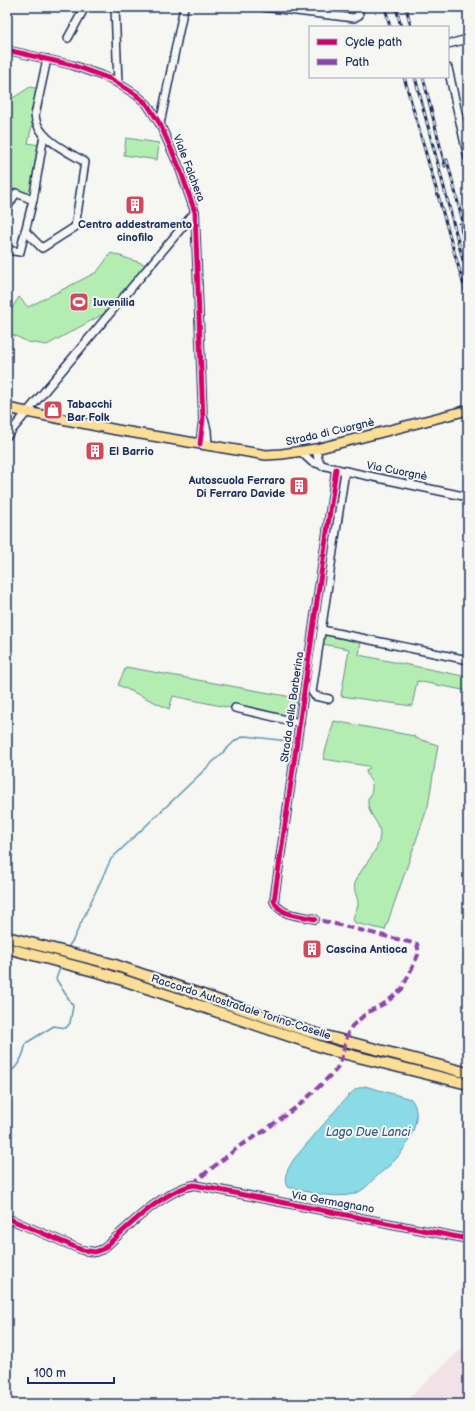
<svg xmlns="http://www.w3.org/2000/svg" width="475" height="1411" font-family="'Balsamiq Sans',sans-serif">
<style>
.built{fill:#f2e2e7}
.green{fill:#b4edb1;stroke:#688e88}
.water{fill:#8bdbe7;stroke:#5e96b0}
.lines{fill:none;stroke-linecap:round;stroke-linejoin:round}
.stream{stroke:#5e96b0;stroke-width:1.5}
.minor-casing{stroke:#1b2f5e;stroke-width:10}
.major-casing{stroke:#1b2f5e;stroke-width:12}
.highway-casing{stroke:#1b2f5e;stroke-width:13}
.minor{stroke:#f6f6f2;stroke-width:7}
.major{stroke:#fcde96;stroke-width:9}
.highway{stroke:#fcde96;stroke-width:10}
.rail-casing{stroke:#1b2f5e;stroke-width:3}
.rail{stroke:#f6f6f2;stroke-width:1.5;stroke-dasharray:4.5;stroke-linecap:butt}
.quiet{stroke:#8e44ad;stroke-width:4;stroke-dasharray:8 4;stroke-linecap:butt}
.cycleway-casing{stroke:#f6f6f2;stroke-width:8}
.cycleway{stroke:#d6006c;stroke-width:5}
.labels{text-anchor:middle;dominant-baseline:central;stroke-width:4;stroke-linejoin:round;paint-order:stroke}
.street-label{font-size:11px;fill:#1b2f5e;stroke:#f6f6f2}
.poi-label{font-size:11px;font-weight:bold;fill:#1b2f5e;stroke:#f6f6f2;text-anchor:start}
.water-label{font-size:12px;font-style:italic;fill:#375a80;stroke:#f6f6f2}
</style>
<rect width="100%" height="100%" fill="#f6f6f2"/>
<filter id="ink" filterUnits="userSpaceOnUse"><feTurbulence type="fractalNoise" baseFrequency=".025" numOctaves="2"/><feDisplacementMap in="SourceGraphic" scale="8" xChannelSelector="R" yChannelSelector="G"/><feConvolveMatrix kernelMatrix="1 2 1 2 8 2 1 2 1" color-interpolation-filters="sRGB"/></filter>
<g filter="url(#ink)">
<path class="built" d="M468,1342V1404H403Z"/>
<g class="green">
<path d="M30,87L40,89L28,143L39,145L31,194L7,189V102Z"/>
<path d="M126,138L159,143L157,160L124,155Z"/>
<path d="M111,253L147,265L116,307L47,345L28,342L7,332C7,318 11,309 19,297L28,307L97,272Z"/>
<path d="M323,634L361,640L359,655L468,677V691L417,681L412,706L341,696L349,649L322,644Z"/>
<path d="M126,667L297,698L293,721L173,696L169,709L118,685Z"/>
<path d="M334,721L414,736L415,738L438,745L428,806L385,930L355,923L353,919C354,913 359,907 358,902C357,896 353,889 355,883C361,866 379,853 380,835C381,821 366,816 368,798L370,797C376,778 367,782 366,770L370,768L368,766L323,759Z"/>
</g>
<path class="water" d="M365,1086L411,1099C425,1116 408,1145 396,1159C390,1166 382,1171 375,1178C369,1184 363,1191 354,1194C333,1199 308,1192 287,1187C282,1177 289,1167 294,1159L346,1098L356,1089Z"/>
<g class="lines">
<g class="stream">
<path d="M68,947L73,940L111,859L236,740L245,736L288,741"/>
<path d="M7,1075C19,1066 23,1057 26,1043L54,1026L66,1028L70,1023L73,1006L56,979L60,968"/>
</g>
<g class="minor-casing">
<g id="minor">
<path d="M115,7L118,83"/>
<path d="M263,7L354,18L359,15L358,7"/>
<path d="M68,38L85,7"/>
<path d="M448,44L468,39"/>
<path d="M7,50L72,65L111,79L135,94L147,104L160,124L180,169L195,212L203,419L200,444"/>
<path d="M448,68L468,158"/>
<path d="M160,124L184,7"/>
<path d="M7,208L16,193L33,200"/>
<path d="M25,231L42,248L75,227L85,162C67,151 36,138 35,115L47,59"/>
<path d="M7,250L20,252L33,200L44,135"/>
<path d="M204,419L207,430L208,446"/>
<path d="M7,436L195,212"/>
<path d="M316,449L318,459L322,466"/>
<path d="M301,452L312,462L336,469L468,497"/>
<path d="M322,630L468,660"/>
<path d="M329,699L315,696L312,692L345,471"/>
<path d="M235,708L300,723"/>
<path d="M315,919C300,915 281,917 274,901L336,469"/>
<path d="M7,1218L82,1250L95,1252L103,1249C127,1228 162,1191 194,1185L468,1239"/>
</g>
</g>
<g class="major-casing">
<path id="major" d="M7,408L117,430L266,455L282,454L316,449L468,410"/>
</g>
<g class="highway-casing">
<g id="highway">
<path d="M7,937L112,964L310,1032L468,1073"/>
<path d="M7,948L105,974L334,1051L468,1084"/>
</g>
</g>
<use href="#minor" class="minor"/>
<use href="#major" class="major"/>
<use href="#highway" class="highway"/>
<g class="rail-casing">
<g id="rail">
<path d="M385,7L390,27"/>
<path d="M396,7L401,27"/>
<path d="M406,7L411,27"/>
<path d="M404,77L468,300"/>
<path d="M415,77L463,260"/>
<path d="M423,77L445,166"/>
<path d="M447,160L465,230"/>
<path d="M460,224L468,257"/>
</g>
</g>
<use href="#rail" class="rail"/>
<path class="quiet" d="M194,1185L197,1180L241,1145L261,1133L302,1103L336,1070L341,1060L348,1033L352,1026L368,1012L387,1002L402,989L419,953L417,944L315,919"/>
<g class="cycleway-casing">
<g id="cycleway">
<path d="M7,50L72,65L111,79L135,94L147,104L160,124L180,169L195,212L203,419L200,444"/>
<path d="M315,919C300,915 281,917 274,901L336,469"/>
<path d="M7,1218L82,1250L95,1252L103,1249C127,1228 162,1191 194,1185L468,1239"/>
</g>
</g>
<use href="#cycleway" class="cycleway"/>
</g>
</g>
<defs>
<g id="building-square" transform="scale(1)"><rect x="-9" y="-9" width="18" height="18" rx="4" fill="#d1495b" stroke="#f6f6f2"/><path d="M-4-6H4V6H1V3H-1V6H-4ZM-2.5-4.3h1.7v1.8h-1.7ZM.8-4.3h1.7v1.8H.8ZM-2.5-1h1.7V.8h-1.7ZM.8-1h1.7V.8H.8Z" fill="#fff"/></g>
<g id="stadium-square" transform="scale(1)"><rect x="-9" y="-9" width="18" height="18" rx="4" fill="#d1495b" stroke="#f6f6f2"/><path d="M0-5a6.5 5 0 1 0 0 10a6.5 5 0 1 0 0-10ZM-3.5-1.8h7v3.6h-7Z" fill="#fff"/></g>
<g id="shop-square" transform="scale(1)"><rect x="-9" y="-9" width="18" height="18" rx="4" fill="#d1495b" stroke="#f6f6f2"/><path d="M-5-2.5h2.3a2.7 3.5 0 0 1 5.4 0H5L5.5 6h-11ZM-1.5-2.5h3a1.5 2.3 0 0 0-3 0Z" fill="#fff"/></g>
</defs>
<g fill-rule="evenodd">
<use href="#building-square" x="135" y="205"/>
<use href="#stadium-square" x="79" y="302"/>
<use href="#shop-square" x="53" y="410"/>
<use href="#building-square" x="95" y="451"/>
<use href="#building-square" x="299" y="486"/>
<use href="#building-square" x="312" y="949"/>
</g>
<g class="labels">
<g class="street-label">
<text transform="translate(189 168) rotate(69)">Viale Falchera</text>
<text transform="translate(330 432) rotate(-13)">Strada di Cuorgnè</text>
<text transform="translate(397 471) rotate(11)">Via Cuorgnè</text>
<text transform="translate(292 707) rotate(-82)">Strada della Barberina</text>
<text transform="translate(241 1007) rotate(18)">Raccordo Autostradale Torino-Caselle</text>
<text transform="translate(333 1202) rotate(10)">Via Germagnano</text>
</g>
<g class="poi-label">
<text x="135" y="224" text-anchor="middle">Centro addestramento<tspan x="135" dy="13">cinofilo</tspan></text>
<text x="93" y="302">Iuvenilia</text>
<text x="67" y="404">Tabacchi<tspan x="67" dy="13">Bar Folk</tspan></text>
<text x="109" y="451">El Barrio</text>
<text x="285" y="480" text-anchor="end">Autoscuola Ferraro<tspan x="285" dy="13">Di Ferraro Davide</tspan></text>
<text x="326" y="949">Cascina Antioca</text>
</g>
<g class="water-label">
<text x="368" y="1132">Lago Due Lanci</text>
</g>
</g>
<rect width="475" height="1411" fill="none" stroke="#f6f6f2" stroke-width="24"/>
<rect x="12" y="12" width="451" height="1387" fill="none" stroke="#1b2f5e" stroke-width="1.5" filter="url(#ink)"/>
<rect x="309" y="26" width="140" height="52" fill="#f6f6f2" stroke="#9ea6b7"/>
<rect x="317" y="39" width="20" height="6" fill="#d6006c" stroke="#9ea6b7"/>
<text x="345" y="46" font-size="12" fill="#1b2f5e">Cycle path</text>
<rect x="317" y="59" width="20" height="6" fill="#8e44ad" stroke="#9ea6b7"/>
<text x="345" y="66" font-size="12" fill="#1b2f5e">Path</text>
<path d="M28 1377v6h86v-6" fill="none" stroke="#1b2f5e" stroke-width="2"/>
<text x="34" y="1377" font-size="12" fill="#1b2f5e" stroke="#f6f6f2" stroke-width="3" paint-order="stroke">100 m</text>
</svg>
